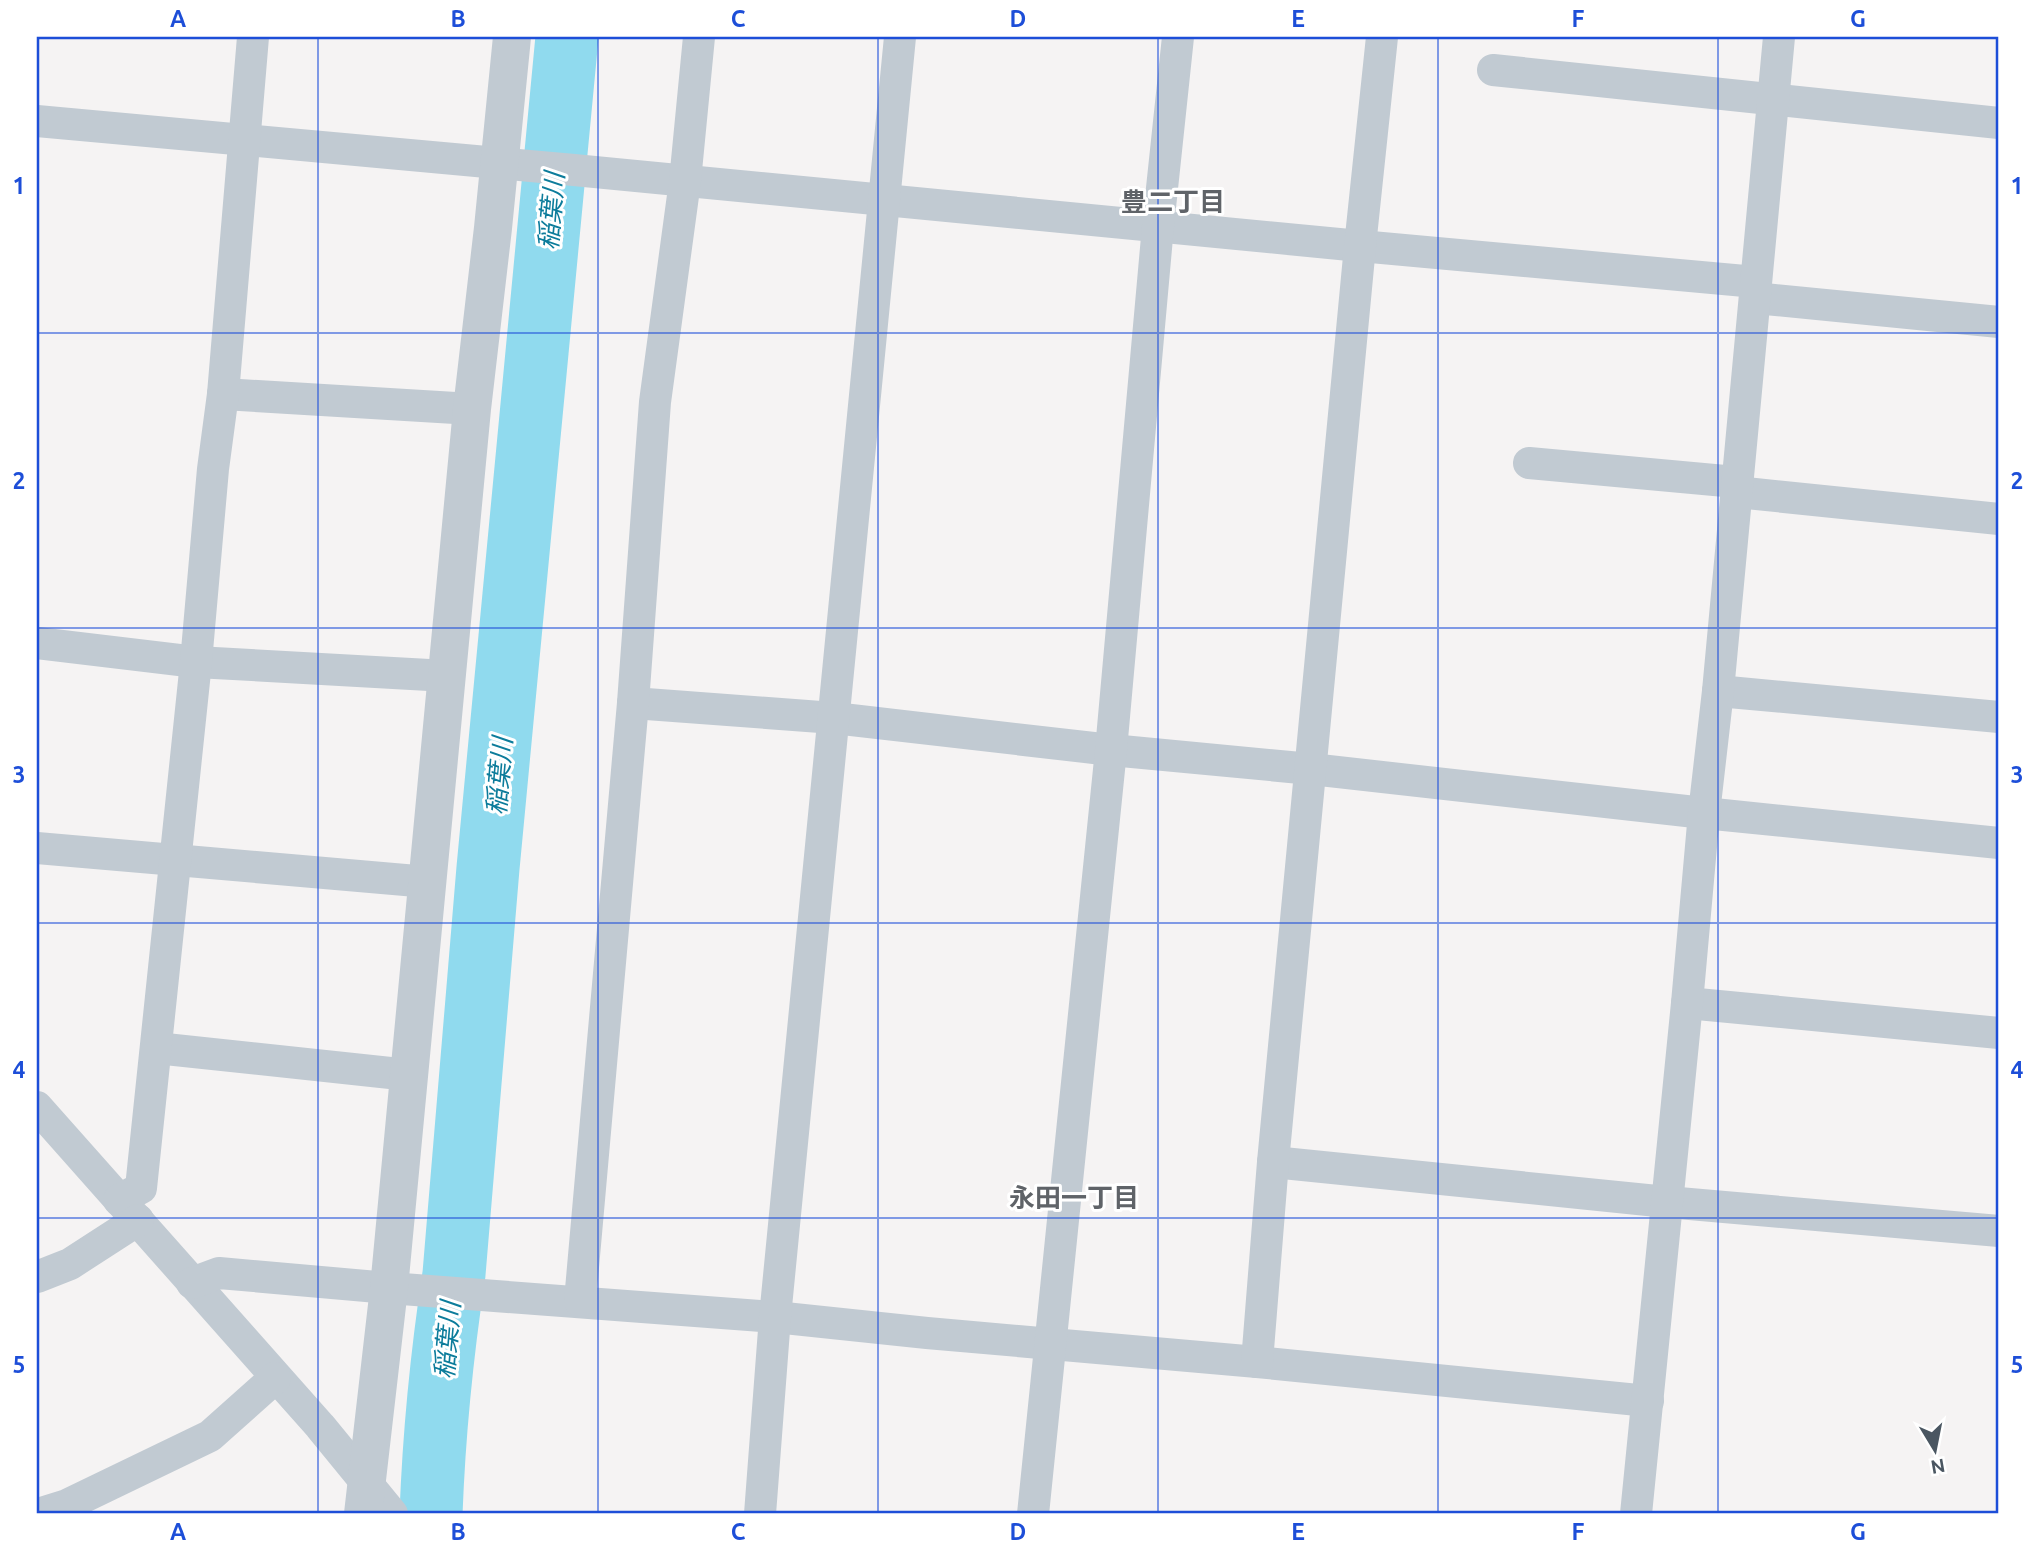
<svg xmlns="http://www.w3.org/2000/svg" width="2036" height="1551" font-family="Ubuntu,'Noto Sans JP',sans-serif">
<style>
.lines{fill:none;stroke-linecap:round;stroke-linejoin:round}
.river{stroke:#90daee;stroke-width:63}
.minor{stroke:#c1cad2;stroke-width:32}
.tertiary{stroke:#c1cad2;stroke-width:38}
.grid{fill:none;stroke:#1d4ed8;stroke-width:2;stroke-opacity:0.55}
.labels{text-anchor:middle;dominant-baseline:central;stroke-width:6;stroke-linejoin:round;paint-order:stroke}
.neighbourhood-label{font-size:26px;font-weight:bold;fill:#5f6368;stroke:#fff}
.water-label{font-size:26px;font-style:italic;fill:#0c7c9b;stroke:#fff}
.neatline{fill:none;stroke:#1d4ed8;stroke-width:2.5}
.grid-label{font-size:23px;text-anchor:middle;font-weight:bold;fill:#1d4ed8}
</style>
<rect width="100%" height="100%" fill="#f5f3f3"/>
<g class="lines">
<path class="river" d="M431,1514C434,1434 442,1353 454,1274L488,868L567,37"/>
<g class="minor">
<path d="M1493,70L1999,123"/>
<path d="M37,121L574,170L1360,246L1756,282"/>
<path d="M1755,298L1999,322"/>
<path d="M223,394L472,409"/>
<path d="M1529,463L1736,482"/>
<path d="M1736,492L1999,519"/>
<path d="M37,643L196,662L447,676"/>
<path d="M1718,691L1999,717"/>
<path d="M633,703L834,718L1111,750L1311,769L1704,813L1999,843"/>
<path d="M37,848L428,882"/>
<path d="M1687,1003L1999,1033"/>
<path d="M156,1048L409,1075"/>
<path d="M37,1107L320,1426L392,1514"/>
<path d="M1273,1162L1667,1202L1999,1231"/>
<path d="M119,1200L141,1188L196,662L213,469L223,394L253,37"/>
<path d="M37,1277L70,1264L138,1220"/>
<path d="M192,1283L219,1273L389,1288L775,1317L927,1333L1257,1362L1648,1401"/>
<path d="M580,1301L633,703L655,402L685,181L699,37"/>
<path d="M1257,1362L1273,1162L1360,246L1382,37"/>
<path d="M38,1514L67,1505L210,1436L275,1378"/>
<path d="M760,1514L775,1317L900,37"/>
<path d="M1033,1514L1111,750L1158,226L1178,37"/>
<path d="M1636,1514L1687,1003L1704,813L1718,691L1779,37"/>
</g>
<path class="tertiary" d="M363,1514L389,1288L472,409L493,228L512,37"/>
</g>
<path class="grid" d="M318,37V1514M598,37V1514M878,37V1514M1158,37V1514M1438,37V1514M1718,37V1514M37,333H1999M37,628H1999M37,923H1999M37,1218H1999"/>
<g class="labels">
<g class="neighbourhood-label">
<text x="1173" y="201">豊二丁目</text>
<text x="1074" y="1197">永田一丁目</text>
</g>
<g class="water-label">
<text transform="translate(551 211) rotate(-85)">稲葉川</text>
<text transform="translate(499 776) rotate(-85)">稲葉川</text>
<text transform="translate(447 1340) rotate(-85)">稲葉川</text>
</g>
</g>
<rect width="2036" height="1551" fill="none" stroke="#ffffff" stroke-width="77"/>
<g transform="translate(1935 1450) rotate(170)" stroke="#ffffff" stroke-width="5" paint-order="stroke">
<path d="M0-5L12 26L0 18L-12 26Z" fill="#4a5661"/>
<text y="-10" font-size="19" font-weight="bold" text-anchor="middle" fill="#4a5661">N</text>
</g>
<rect x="38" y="38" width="1959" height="1474" class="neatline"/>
<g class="grid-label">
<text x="178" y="27">A</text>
<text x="458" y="27">B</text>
<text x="738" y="27">C</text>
<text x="1018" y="27">D</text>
<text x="1298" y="27">E</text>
<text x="1578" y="27">F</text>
<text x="1858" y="27">G</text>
<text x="19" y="194">1</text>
<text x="2017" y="194">1</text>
<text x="19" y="489">2</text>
<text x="2017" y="489">2</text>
<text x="19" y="783">3</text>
<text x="2017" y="783">3</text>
<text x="19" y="1078">4</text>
<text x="2017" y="1078">4</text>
<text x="19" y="1373">5</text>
<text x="2017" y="1373">5</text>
<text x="178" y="1540">A</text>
<text x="458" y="1540">B</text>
<text x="738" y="1540">C</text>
<text x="1018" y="1540">D</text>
<text x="1298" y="1540">E</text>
<text x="1578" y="1540">F</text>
<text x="1858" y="1540">G</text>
</g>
</svg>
